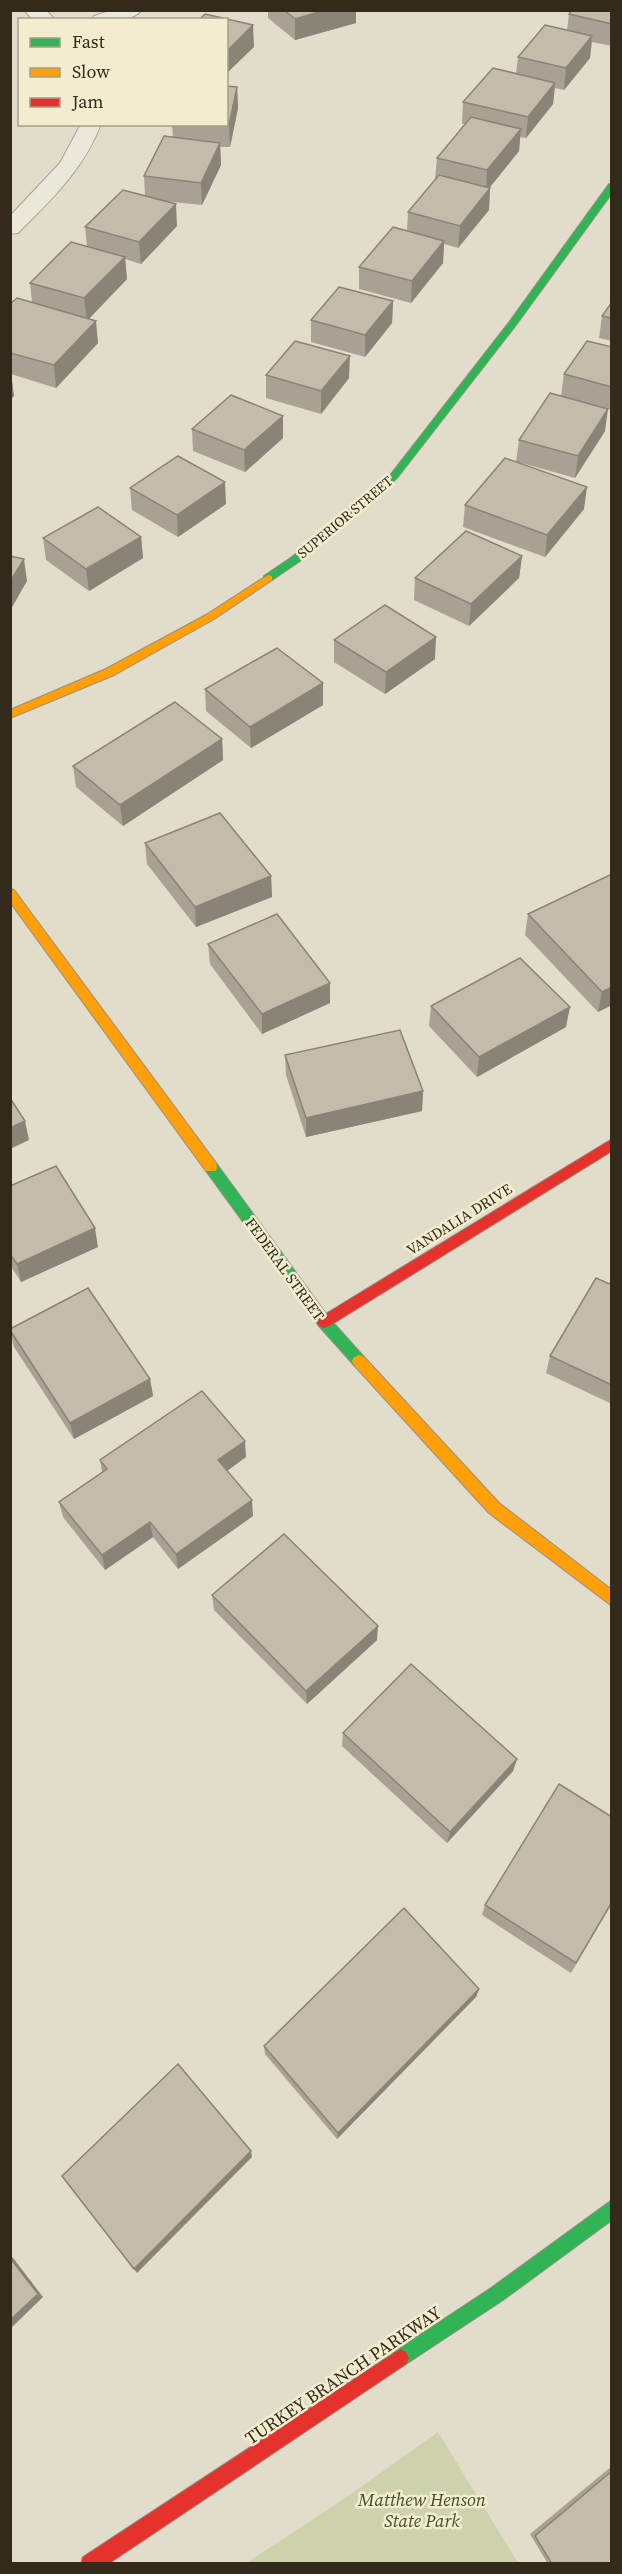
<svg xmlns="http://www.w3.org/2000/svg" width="622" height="2574" font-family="'Source Serif 4',serif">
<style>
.green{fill:#cdd2ac}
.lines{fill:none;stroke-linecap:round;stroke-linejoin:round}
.street-casing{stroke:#a6a194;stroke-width:2}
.fast-casing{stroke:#969183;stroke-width:2}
.slow-casing{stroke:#969183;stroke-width:2}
.jam-casing{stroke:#969183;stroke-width:2}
.street{fill:#eae7db;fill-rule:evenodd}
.fast{fill:#30b455;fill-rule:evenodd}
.slow{fill:#ff9f0a;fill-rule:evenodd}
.jam{fill:#e5322d;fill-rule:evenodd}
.wall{fill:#a9a193}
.shaded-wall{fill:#8a8378}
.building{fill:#c5bbab;stroke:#8a8378;stroke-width:1.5}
.labels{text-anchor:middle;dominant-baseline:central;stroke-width:5;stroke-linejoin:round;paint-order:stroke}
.far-street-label{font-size:14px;fill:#332a1c;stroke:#f3edcf}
.street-label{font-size:15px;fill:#332a1c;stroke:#f3edcf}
.near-street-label{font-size:18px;fill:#332a1c;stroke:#f3edcf}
.near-park-label{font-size:18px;font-style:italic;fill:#3f4f24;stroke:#f3edcf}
</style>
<rect width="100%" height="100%" fill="#e1ddca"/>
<path class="green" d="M438,2432L518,2563H246L338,2503Z"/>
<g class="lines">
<g class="street-casing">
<g id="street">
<path d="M24,10H46L55,20H33Z"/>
<path d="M112,10H142C131,23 107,20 92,20L94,16Z"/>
<path d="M81,124H101C84,169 51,200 18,233L10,234V216L60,163Z"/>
</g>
</g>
<g class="fast-casing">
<g id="fast">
<path d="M609,184H612V193L516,325L397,478L300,561L272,580H264V576L292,557L391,474L510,321Z"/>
<path d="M211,1162L216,1163L329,1318L364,1357L366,1361L364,1365L359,1367L354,1365L319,1326L206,1171L205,1167L206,1163Z"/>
<path d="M612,2200V2220L503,2300L406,2364L400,2367L394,2364L391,2358L394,2352L491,2288Z"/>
</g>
</g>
<g class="slow-casing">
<g id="slow">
<path d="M268,575L272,576V580L214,619L114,675L10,718V710L106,669L206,615Z"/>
<path d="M10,889L14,890L216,1163L217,1167L216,1171H206L10,902Z"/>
<path d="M359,1355L364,1357L499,1503L612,1590V1606L489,1513L354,1365L352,1361L354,1357Z"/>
</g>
</g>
<g class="jam-casing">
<g id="jam">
<path d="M612,1139V1151L329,1326L324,1328L319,1326L317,1322L319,1318Z"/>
<path d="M400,2349L406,2352L409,2358L406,2364L108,2564H81L83,2557Z"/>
</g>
</g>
<use href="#street" class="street"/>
<use href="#fast" class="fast"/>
<use href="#slow" class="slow"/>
<use href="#jam" class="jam"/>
</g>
<g class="wall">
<path d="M268,10H356V23L295,40L268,18Z"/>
<path d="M612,10V46L592,42L590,58L564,90L555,88L553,104L526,138L520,137L519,151L490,187V188L489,210L458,248L444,244L443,263L411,303L359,289V267L407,231L408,212L435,179L437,158L465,124H462L463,102L516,74L518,57L567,31L569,14Z"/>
<path d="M237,87L238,108L230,147H220L221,165L202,205L164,201L177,226L141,264L125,259L127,279L88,319L98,343L56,388L11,374L14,396L10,400V304L32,302L30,283L87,246L85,227L145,196L144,176L173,137L172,124H226Z"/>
<path d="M393,301L392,323L365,357L311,342V320Z"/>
<path d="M612,302V341L599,338L602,316Z"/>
<path d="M612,347V410L561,396L564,374Z"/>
<path d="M266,375L349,378L321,414L266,398Z"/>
<path d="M192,429L283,438L245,472L193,451Z"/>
<path d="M605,431L575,478L518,462L584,509L545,557L463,527L465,505L516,462L519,440Z"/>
<path d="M130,488L226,504L178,537L132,510Z"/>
<path d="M141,537L143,558L89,591L46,560L43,538Z"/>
<path d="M522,556L519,578L469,626L414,600L415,578Z"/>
<path d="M334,640L435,659L385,694L334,662Z"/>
<path d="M205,689L323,705L251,748L206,711Z"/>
<path d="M222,739L223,760L123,826L76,787L73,766Z"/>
<path d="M145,843L271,876L272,897L196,927L147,864Z"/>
<path d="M612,874V1005L598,1012L525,935L528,914Z"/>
<path d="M208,944L330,1003L262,1034L210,964Z"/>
<path d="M431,1006L566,1027L477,1077L429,1026Z"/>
<path d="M285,1055L423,1091L422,1111L306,1137L286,1075Z"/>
<path d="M10,1186L98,1247L21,1282L10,1265Z"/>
<path d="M612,1285V1404L546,1373L550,1356Z"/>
<path d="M10,1329L150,1379L153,1396L74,1439L14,1347Z"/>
<path d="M246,1457L227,1471L253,1516L178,1569L153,1537L105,1570L63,1517L59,1502L102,1472L100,1460Z"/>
<path d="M212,1595L377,1640L307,1704L214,1610Z"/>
<path d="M343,1733L517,1759L513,1771L447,1843L342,1746Z"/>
<path d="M612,1817V1903L571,1973L482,1915L485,1905Z"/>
<path d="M479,1989L476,1997L337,2139L265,2054L264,2046Z"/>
<path d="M612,2466V2564H548L530,2534Z"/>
</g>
<g class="shaded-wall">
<path d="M325,10H356V23L295,40V19Z"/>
<path d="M253,25L254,47L226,74V52Z"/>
<path d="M592,36L590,58L564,90L566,68Z"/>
<path d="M555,83L553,104L526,138L528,117Z"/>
<path d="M237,87L238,108L230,147L229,125Z"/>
<path d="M521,129L519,151L486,192L487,170Z"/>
<path d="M220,143L221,165L202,205L201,183Z"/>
<path d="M490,188L489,210L458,248L460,226Z"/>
<path d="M176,204L177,226L141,264L139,242Z"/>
<path d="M444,241L443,263L411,303L412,281Z"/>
<path d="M125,257L127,279L87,321L84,298Z"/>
<path d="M393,301L392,323L365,357V335Z"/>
<path d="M96,321L98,343L56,388L54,365Z"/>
<path d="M350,356L349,378L321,414V391Z"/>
<path d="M10,374H11L14,396L10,400Z"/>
<path d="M608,409L605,431L575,478L578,456Z"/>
<path d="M283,416V438L245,472L244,450Z"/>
<path d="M225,482L226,504L178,537L177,515Z"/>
<path d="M587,487L584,509L545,557L547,535Z"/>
<path d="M141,537L143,558L89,591L86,569Z"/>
<path d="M522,556L519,578L469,626L471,604Z"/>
<path d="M24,559L27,581L10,611V582Z"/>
<path d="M436,637L435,659L385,694L386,672Z"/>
<path d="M323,683V705L251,748L250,727Z"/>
<path d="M222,739L223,760L123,826L120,805Z"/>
<path d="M271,876L272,897L196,927L195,907Z"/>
<path d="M330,983V1003L262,1034V1014Z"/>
<path d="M612,987V1005L598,1012L602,992Z"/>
<path d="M570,1007L566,1027L477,1077L479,1057Z"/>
<path d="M423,1091L422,1111L306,1137V1118Z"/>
<path d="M25,1121L29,1140L10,1149V1128Z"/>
<path d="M95,1228L98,1247L21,1282L17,1264Z"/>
<path d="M150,1379L153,1396L74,1439L70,1423Z"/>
<path d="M245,1441L246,1457L220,1476L218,1460Z"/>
<path d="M252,1500L253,1516L178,1569L176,1554Z"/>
<path d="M150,1522L153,1537L105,1570L102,1555Z"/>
<path d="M378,1626L377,1640L307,1704L306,1691Z"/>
<path d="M517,1759L513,1771L447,1843L450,1832Z"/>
<path d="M479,1989L476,1997L337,2139L338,2133Z"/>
<path d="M251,2151L252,2157L137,2273L134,2269Z"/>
<path d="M10,2254L43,2297L10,2329Z"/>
</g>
<g class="building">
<path d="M284,10H325L295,19Z"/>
<path d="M572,10H612V24L569,14Z"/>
<path d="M205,14L253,25L226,52V20H199Z"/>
<path d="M545,25L592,36L566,68L518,57Z"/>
<path d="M493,68L555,83L528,117L463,102Z"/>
<path d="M226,86L237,87L229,125L215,124H226Z"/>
<path d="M471,117L521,129L487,170L437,158Z"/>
<path d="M164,136L220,143L201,183L144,176Z"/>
<path d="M439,175L490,188L460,226L408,212Z"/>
<path d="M123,190L176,204L139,242L85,227Z"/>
<path d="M393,227L444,241L412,281L359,267Z"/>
<path d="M71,242L125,257L84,298L30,283Z"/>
<path d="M339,287L393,301L365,335L311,320Z"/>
<path d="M17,298L96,321L54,365L10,353V304Z"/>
<path d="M612,302V318L602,316Z"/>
<path d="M295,341L350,356L321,391L266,375Z"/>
<path d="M587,341L612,347V387L564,374Z"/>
<path d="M550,393L608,409L578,456L519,440Z"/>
<path d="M231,395L283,416L244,450L192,429Z"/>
<path d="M178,456L225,482L177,515L130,488Z"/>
<path d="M505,458L587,487L547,535L465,505Z"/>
<path d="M98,507L141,537L86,569L43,538Z"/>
<path d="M466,531L522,556L471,604L415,578Z"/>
<path d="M10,556L24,559L10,582Z"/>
<path d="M385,605L436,637L386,672L334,640Z"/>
<path d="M277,648L323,683L250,727L205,689Z"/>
<path d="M175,702L222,739L120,805L73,766Z"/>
<path d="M220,813L271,876L195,907L145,843Z"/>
<path d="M612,874V987L602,992L528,914Z"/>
<path d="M277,914L330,983L262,1014L208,944Z"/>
<path d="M520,958L570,1007L479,1057L431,1006Z"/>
<path d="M400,1030L423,1091L306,1118L285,1055Z"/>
<path d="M10,1098L25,1121L10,1128Z"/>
<path d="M56,1166L95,1228L17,1264L10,1254V1186Z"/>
<path d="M596,1278L612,1285V1385L550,1356Z"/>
<path d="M88,1288L150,1379L70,1423L10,1330V1329Z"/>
<path d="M202,1391L245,1441L218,1460L252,1500L176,1554L150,1522L102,1555L59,1502L107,1469L100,1460Z"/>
<path d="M284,1534L378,1626L306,1691L212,1595Z"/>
<path d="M411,1664L517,1759L450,1832L343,1733Z"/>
<path d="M559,1784L612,1817V1902L576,1963L485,1905Z"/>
<path d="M404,1908L479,1989L338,2133L264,2046Z"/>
<path d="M178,2064L251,2151L134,2269L62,2176Z"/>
<path d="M10,2258L38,2294L10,2320Z"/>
<path d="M612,2471V2564H552L535,2536Z"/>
</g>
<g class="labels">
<g class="far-street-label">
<text transform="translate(345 517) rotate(-40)">SUPERIOR STREET</text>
</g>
<g class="street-label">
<text transform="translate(459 1219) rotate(-32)">VANDALIA DRIVE</text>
<text transform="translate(285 1269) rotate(54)">FEDERAL STREET</text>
</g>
<g class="near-street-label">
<text transform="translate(343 2375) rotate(-34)">TURKEY BRANCH PARKWAY</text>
</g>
<g class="near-park-label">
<text x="422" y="2499">Matthew Henson<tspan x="422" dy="21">State Park</tspan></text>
</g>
</g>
<rect width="622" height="2574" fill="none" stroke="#332a1c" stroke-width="24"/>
<rect x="18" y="18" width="210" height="108" fill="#f3edcf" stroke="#a69f87" stroke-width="1.5"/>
<rect x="30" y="38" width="30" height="9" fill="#30b455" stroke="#a69f87" stroke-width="1.5"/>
<text x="72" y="48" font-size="18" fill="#332a1c">Fast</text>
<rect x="30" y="68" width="30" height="9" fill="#ff9f0a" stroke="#a69f87" stroke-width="1.5"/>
<text x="72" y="78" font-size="18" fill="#332a1c">Slow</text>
<rect x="30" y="98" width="30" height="9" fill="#e5322d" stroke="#a69f87" stroke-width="1.5"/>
<text x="72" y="108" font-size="18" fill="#332a1c">Jam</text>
</svg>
